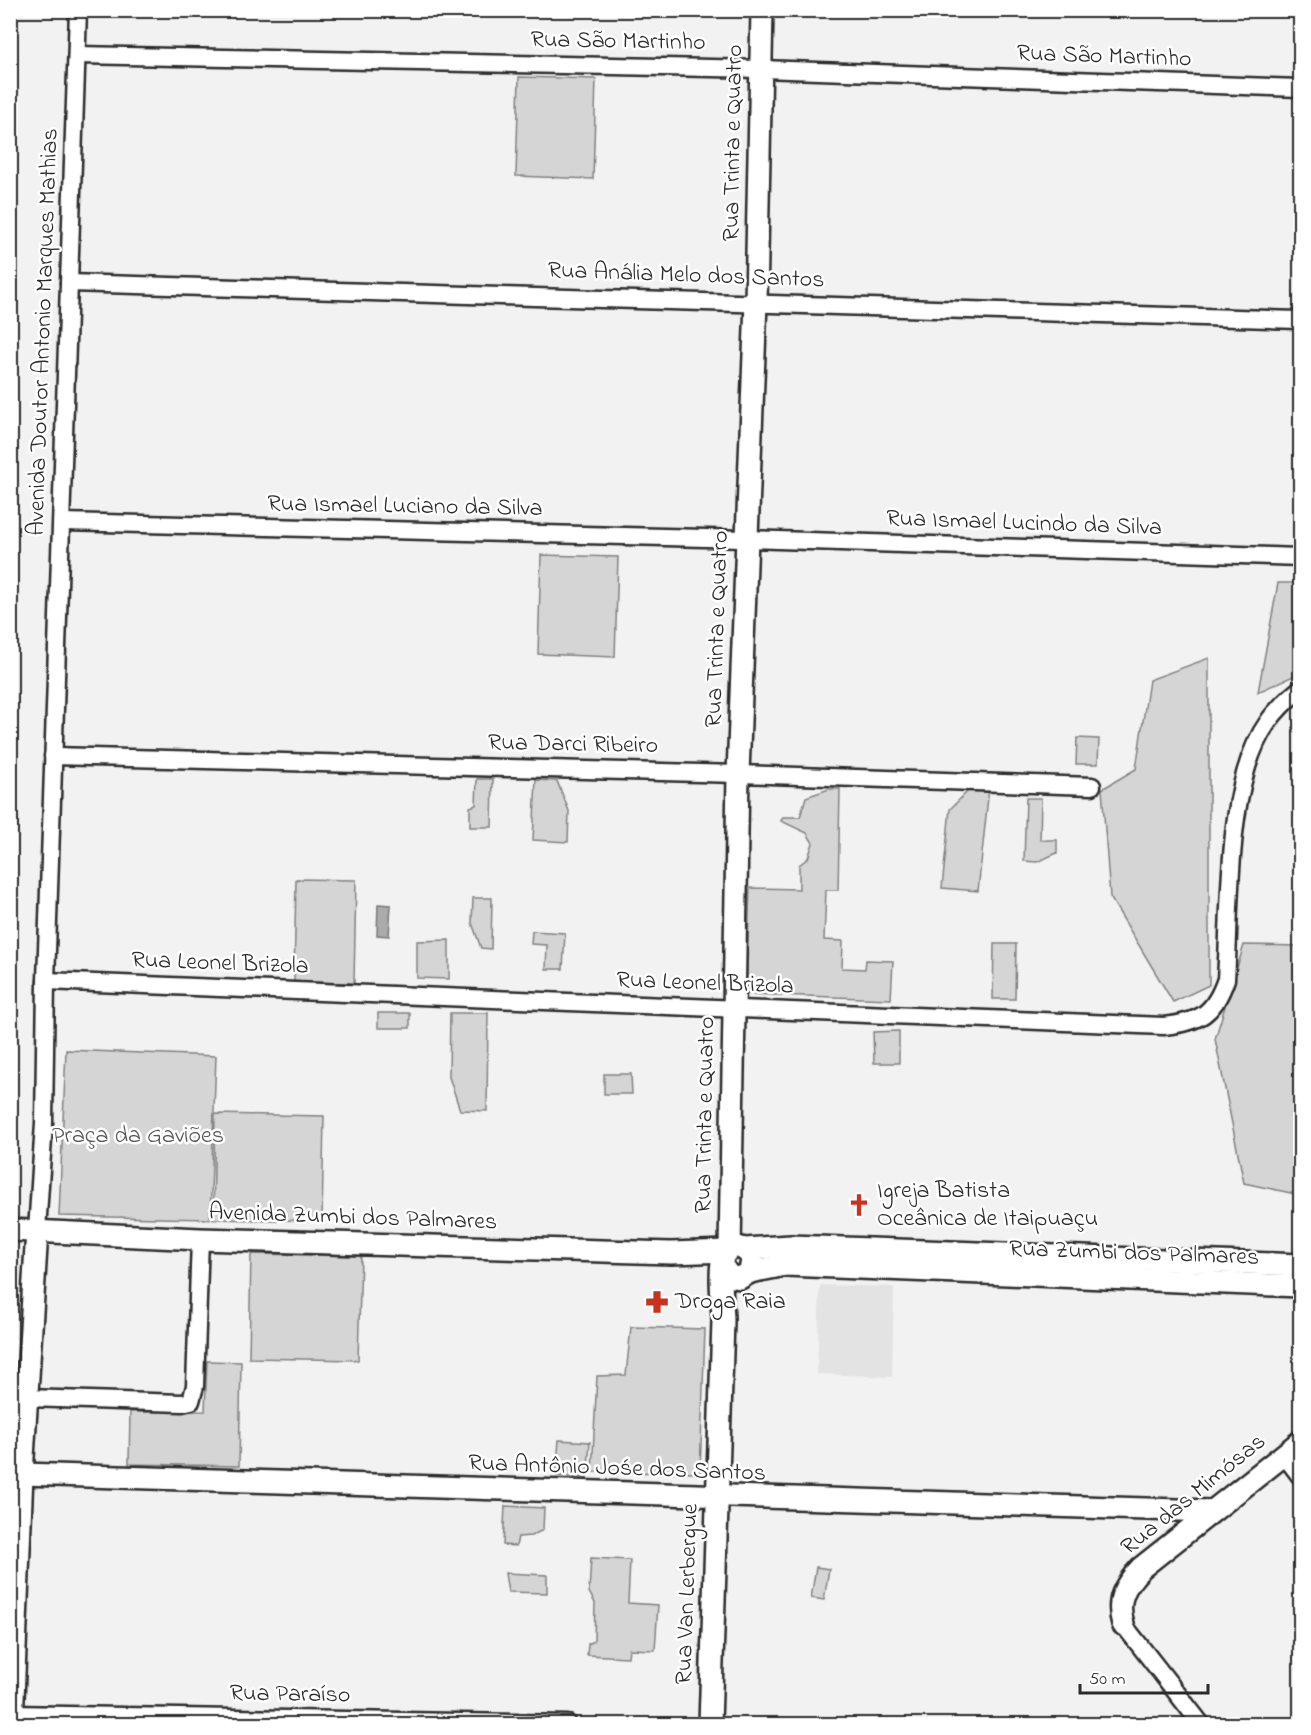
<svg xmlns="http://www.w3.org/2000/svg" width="1311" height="1735" font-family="'Indie Flower',sans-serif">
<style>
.built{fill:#e3e3e3}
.green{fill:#d5d5d5;stroke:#808080;stroke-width:1.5}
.water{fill:#ababab;stroke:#787878;stroke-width:1.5}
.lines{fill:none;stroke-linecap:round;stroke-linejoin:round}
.minor-casing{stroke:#2b2b2b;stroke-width:21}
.tertiary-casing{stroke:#2b2b2b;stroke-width:26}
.minor{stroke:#fff;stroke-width:16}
.tertiary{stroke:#fff;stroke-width:21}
.labels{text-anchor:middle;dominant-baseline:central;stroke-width:5;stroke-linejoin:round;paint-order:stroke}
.street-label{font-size:24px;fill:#2b2b2b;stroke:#fff}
.park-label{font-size:24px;fill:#565656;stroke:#fff}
.poi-label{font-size:24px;fill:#2b2b2b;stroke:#fff;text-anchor:start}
</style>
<rect width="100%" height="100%" fill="#f2f2f2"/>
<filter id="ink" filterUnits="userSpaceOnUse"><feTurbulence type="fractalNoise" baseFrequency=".0167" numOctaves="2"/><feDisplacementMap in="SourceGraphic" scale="12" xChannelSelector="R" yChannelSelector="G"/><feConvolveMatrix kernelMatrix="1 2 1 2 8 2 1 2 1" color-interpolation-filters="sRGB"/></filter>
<g filter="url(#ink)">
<path class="built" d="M820,1285L894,1287L892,1377L817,1374Z"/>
<g class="green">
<path d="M519,77L596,79L593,179L516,176Z"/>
<path d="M541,555L618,557L615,657L538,654Z"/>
<path d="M1278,583H1300V673L1258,692Z"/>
<path d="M1209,658V985L1173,1002L1110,897L1102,789L1136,769L1149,680Z"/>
<path d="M1077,738L1099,739L1098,764H1076Z"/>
<path d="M477,779H493L492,827H470V807L476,805Z"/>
<path d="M536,780L557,781L569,811L568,842L533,840Z"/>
<path d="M973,786L989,788L978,891L942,888L950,809Z"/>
<path d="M829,789H840L838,890H826L824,940L843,941L842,968L865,969L866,960L893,961L891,999L746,994L750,888L799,889V865L808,858L813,843L807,833L781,821L783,817H800L806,797Z"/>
<path d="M1026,798H1041L1040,840H1057V853L1037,862L1024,861Z"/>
<path d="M296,879L356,880L354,983L294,982Z"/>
<path d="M473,898H492L491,949L481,948L472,923Z"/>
<path d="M532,931L565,933L563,969H546L547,945L531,944Z"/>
<path d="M449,940V979L417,978V941Z"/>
<path d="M994,944H1016L1015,999H993Z"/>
<path d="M1244,945L1300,946V1195L1244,1183L1215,1039Z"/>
<rect x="378" y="1013" width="32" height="15"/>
<path d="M450,1013H488L487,1111L460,1110L449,1077Z"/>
<path d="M899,1031V1063H874L873,1032Z"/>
<path d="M66,1050L216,1056L210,1219L59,1216Z"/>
<path d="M604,1074H631L632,1094H604Z"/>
<path d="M215,1114L324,1116L322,1221L213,1219Z"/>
<path d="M251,1254L361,1256L358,1360L249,1358Z"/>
<path d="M631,1327L705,1329L700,1473L592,1472L597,1376L626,1375Z"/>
<path d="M207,1361L241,1362L239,1466L129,1464L130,1412L205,1411Z"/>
<path d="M559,1440L590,1442L587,1478L556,1476Z"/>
<path d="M505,1506L544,1508L543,1530L531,1536L518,1537L516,1546L503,1545Z"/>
<path d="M591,1558L630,1560L628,1603L658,1605L655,1650L629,1649L628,1657L587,1655L588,1644L594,1641L595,1603L589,1592Z"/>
<path d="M816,1567L829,1569L824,1600L811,1598Z"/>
<path d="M505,1573L547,1575V1593L508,1592Z"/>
</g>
<path class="water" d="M378,904L391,905L389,936L377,935Z"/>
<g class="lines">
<g class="minor-casing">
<g id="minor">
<path d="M77,55L761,69L1300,88"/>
<path d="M69,283L1300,320"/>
<path d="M63,522L747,539L1300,557"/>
<path d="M53,756L738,774L1092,786"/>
<path d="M46,981L1164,1026C1200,1022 1214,1014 1226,979C1231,906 1225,782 1268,722C1276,710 1289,698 1300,689"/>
<path d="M37,1231L44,1123L46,981L78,10"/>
<path d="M27,1398L182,1403L191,1401L195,1386L200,1239"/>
<path d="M1284,1455L1300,1476"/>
<path d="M1123,1624L1201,1724"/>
<path d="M12,1714L568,1724"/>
</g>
</g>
<g class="tertiary-casing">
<g id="tertiary">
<path d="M10,1230L200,1239L671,1253L727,1251"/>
<path d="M730,1249L738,774L756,302L762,10"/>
<path d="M745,1249L791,1246L1300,1265"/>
<path d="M750,1272L786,1265L1300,1286"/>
<path d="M22,1474L1211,1511"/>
<path d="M1123,1624C1116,1600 1124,1586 1141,1568L1300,1442"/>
<path d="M12,1724L22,1474L37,1231"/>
<path d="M710,1724L723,1321C723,1308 718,1266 724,1255C731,1241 747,1247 752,1259L750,1272L740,1278L729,1276L723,1267"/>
</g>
</g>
<use href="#minor" class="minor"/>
<use href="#tertiary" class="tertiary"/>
</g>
</g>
<defs>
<g id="church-bare" transform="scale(1.8)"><path d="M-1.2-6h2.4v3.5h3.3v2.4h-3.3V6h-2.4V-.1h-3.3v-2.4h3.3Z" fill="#c8321e" stroke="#fff" stroke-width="2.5" paint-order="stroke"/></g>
<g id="pharmacy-bare" transform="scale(1.8)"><path d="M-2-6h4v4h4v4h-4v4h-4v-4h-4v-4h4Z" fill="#c8321e" stroke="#fff" stroke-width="2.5" paint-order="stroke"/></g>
</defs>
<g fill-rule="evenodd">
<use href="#church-bare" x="859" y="1205"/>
<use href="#pharmacy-bare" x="657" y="1302"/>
</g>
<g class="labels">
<g class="street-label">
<text transform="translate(618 42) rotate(1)">Rua São Martinho</text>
<text transform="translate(1104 57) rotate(2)">Rua São Martinho</text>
<text transform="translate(734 143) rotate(-89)">Rua Trinta e Quatro</text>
<text transform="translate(686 276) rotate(2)">Rua Anália Melo dos Santos</text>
<text transform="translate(44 332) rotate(-88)">Avenida Doutor Antonio Marques Mathias</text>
<text transform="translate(405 507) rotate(1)">Rua Ismael Luciano da Silva</text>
<text transform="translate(1024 524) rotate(2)">Rua Ismael Lucindo da Silva</text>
<text transform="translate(718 629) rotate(-88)">Rua Trinta e Quatro</text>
<text transform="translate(573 745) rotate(1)">Rua Darci Ribeiro</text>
<text transform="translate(220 964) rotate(2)">Rua Leonel Brizola</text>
<text transform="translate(705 984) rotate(2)">Rua Leonel Brizola</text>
<text transform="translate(706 1115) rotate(-89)">Rua Trinta e Quatro</text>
<text transform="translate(353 1218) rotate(2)">Avenida Zumbi dos Palmares</text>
<text transform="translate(1134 1254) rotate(2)">Rua Zumbi dos Palmares</text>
<text transform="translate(617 1469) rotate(2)">Rua Antônio Jośe dos Santos</text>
<text transform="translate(1194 1495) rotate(-39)">Rua das Mimósas</text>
<text transform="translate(688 1594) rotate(-88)">Rua Van Lerbergue</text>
<text transform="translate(290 1695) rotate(1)">Rua Paraíso</text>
</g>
<g class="park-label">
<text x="138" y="1136">Praça da Gaviões</text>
</g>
<g class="poi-label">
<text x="877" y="1191">Igreja Batista<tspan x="877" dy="28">Oceânica de Itaipuaçu</tspan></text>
<text x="675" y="1302">Droga Raia</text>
</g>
</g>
<rect width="1311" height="1735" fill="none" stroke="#fff" stroke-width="36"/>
<rect x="18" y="18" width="1275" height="1699" fill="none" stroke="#2b2b2b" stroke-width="2" filter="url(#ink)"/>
<path d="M1080 1684v9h128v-9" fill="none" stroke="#2b2b2b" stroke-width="3"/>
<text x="1089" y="1684" font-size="18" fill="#2b2b2b" stroke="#ffffff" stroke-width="4.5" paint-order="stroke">50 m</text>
</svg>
